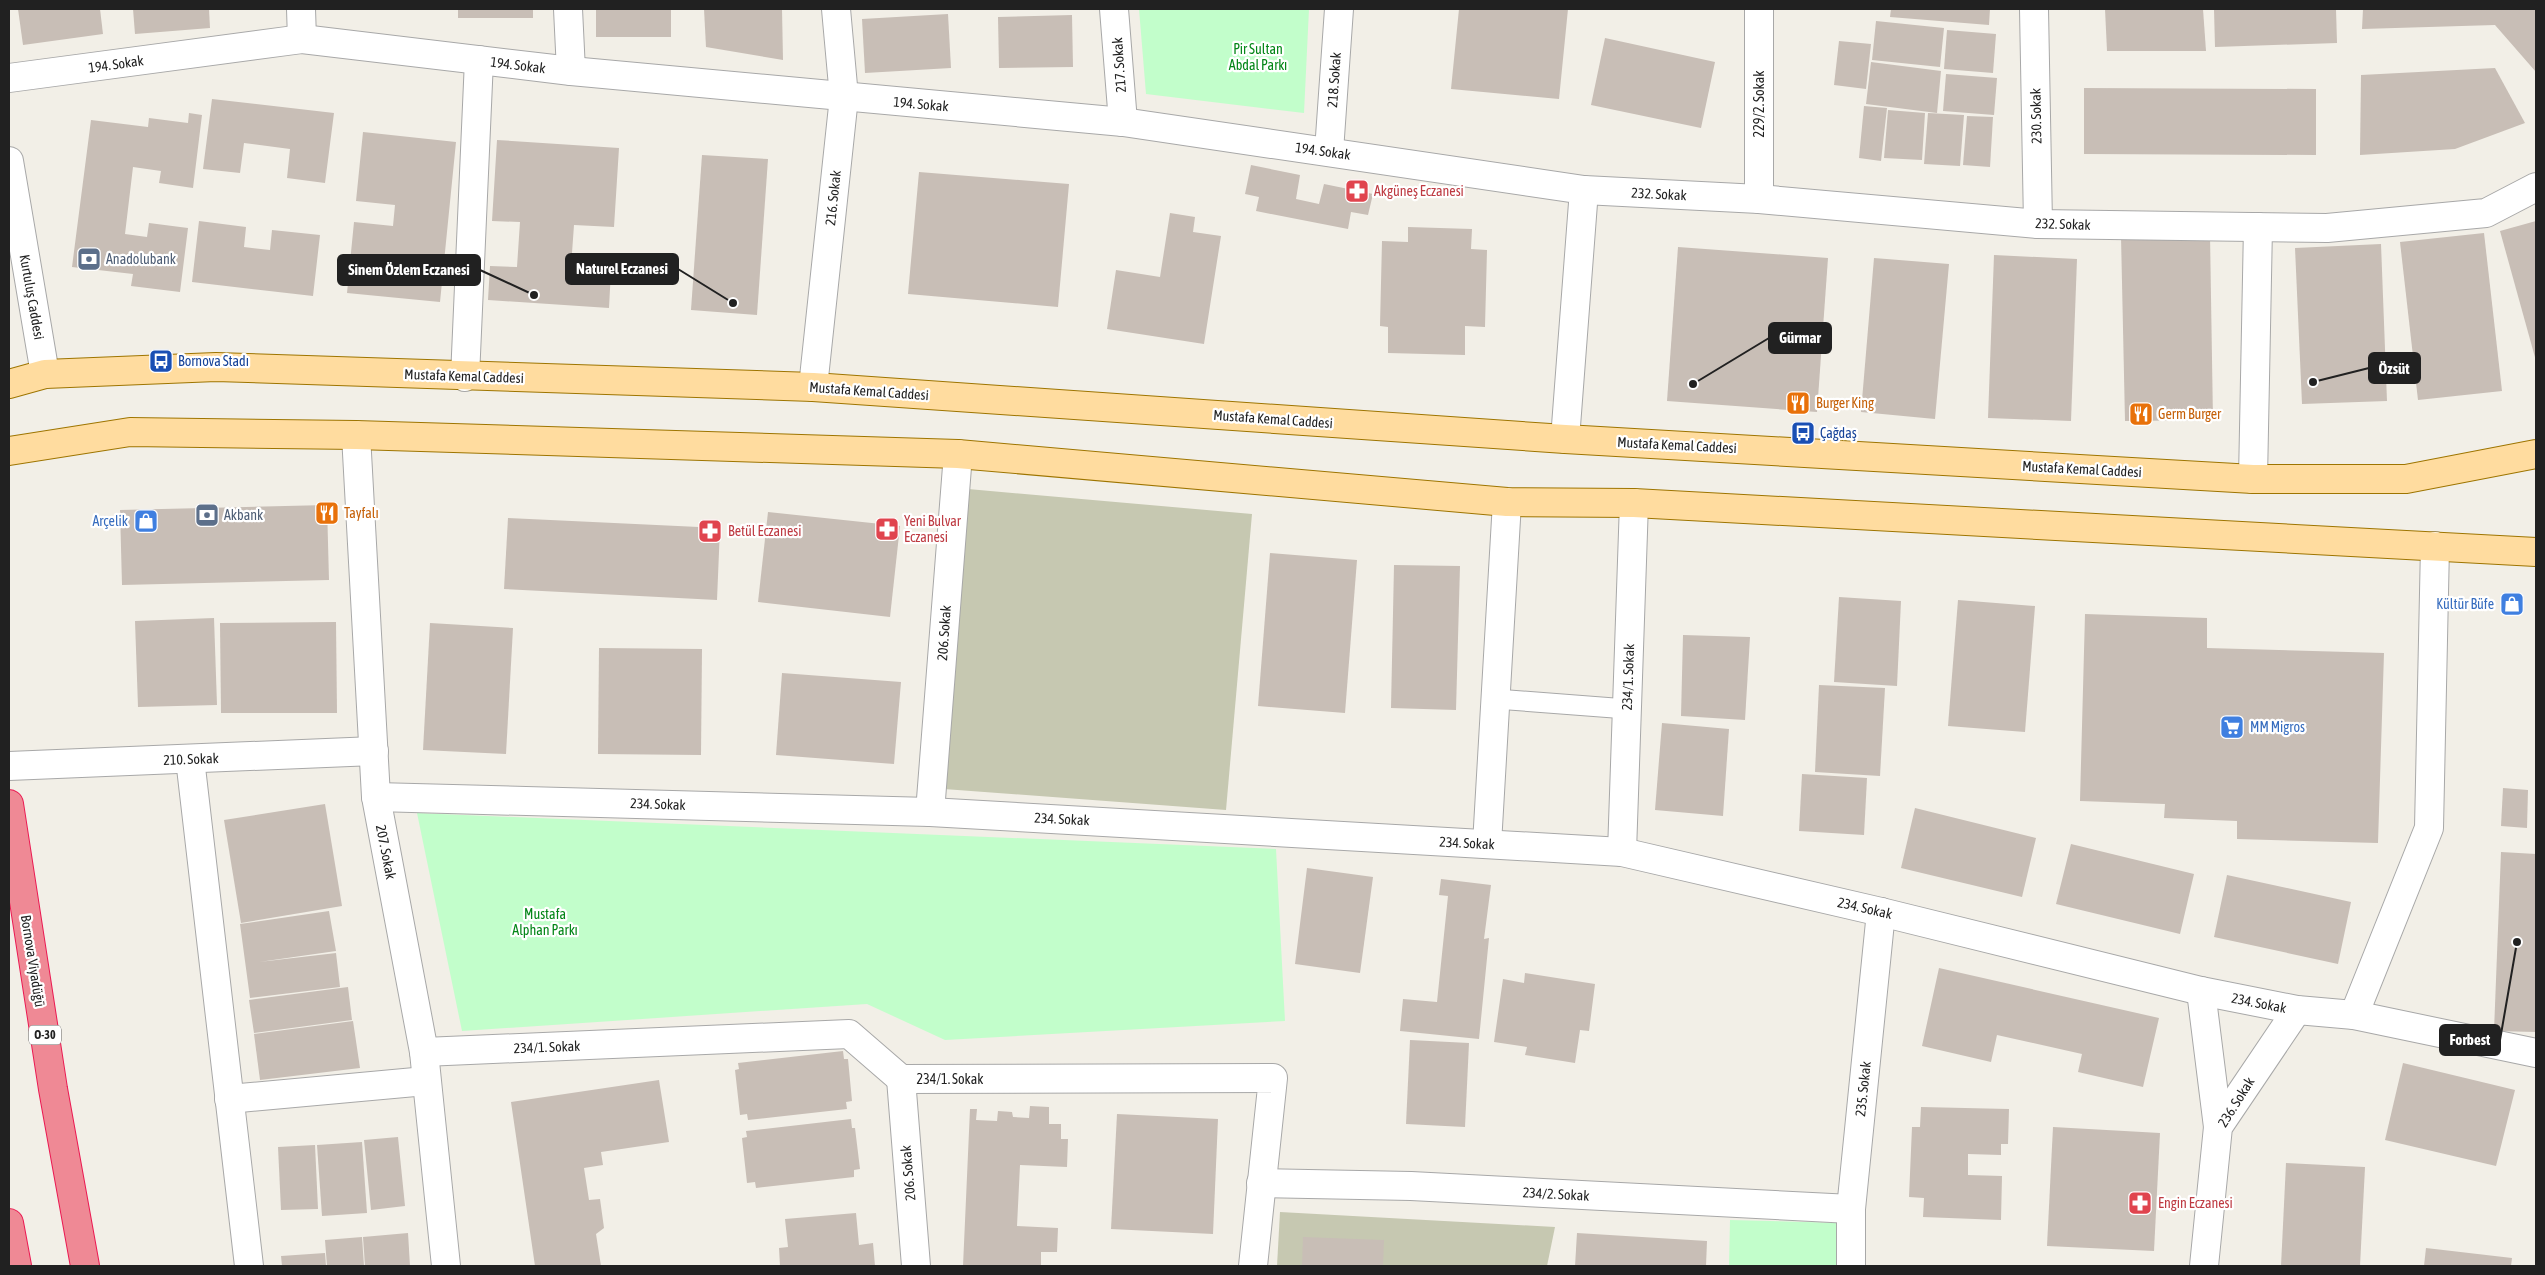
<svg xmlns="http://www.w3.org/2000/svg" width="2545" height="1275" font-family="'Asap Condensed',sans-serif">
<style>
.construction{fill:#c6c8b1}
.park{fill:#c2fecb}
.building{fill:#c8beb6}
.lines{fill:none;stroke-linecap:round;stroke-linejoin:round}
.service-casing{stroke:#a8a8a8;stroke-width:21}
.minor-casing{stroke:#a8a8a8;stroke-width:30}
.primary-casing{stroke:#9e7500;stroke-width:30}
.motorway-casing{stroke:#eb1952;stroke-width:30}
.service{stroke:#fff;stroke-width:19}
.minor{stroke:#fff;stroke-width:28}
.primary{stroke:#ffdc9f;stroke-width:28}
.motorway{stroke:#ef8995;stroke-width:28}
.labels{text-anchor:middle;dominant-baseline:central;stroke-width:4.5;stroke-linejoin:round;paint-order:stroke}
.shield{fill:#fff;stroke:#646464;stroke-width:1}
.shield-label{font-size:12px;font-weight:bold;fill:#212121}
.park-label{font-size:14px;fill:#038617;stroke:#fff}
.street-label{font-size:14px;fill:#212121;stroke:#fff}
.health-label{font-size:14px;fill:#be3a42;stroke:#fff;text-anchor:start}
.service-label{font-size:14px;fill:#4e5e75;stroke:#fff;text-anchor:start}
.transit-label{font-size:14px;fill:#164399;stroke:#fff;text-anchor:start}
.food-label{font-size:14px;fill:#c56008;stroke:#fff;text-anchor:start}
.shop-label{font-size:14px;fill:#366cbe;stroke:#fff;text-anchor:end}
.leader{fill:none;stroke:#212121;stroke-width:2}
.callout-dot{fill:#212121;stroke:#fff;stroke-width:2}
.callout{fill:#212121;stroke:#212121;stroke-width:2}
.callout-label{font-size:15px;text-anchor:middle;font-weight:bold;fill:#fff}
</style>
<rect width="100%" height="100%" fill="#f2efe7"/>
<g class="construction">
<path d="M968,489L1252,514L1226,810L944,789Z"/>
<path d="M1280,1212L1555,1227L1547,1266H1277Z"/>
</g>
<g class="park">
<path d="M1139,9H1309L1304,113L1146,94Z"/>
<path d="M417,813L1276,849L1285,1021L945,1040L867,1004L462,1031Z"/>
<path d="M1730,1220L1842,1223L1841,1266H1729Z"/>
</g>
<g class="building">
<path d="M18,9H100L103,34L23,45Z"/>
<path d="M133,9H209L210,28L135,34Z"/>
<rect x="458" y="9" width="75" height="9"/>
<rect x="596" y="9" width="75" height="28"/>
<path d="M704,9H782L783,60L706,47Z"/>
<path d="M1459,9H1568L1559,99L1451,89Z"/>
<path d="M1891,9H1990L1989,25L1890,17Z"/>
<path d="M2105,9H2203L2206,51H2107Z"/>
<path d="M2214,9H2336L2337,43L2215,47Z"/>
<path d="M2363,9H2536V72L2495,25L2362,29Z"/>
<path d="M948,14L951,68L865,73L862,19Z"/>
<path d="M1072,15L1073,67L999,68L998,17Z"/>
<path d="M1876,21L1944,28L1940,67L1872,60Z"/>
<path d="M1947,30L1996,34L1993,73L1944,69Z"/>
<path d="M1605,38L1715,62L1701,128L1591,105Z"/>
<path d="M1839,41L1871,44L1866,89L1834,85Z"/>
<path d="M1871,62L1941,71L1937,113L1866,104Z"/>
<path d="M2495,68L2525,123L2455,149L2360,155L2361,75Z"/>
<path d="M1946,74L1997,78L1994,115L1943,111Z"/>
<path d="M2084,88L2316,89V155L2084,154Z"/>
<path d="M212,99L334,113L325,183L287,178L290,149L244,143L240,173L203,169Z"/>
<path d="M1864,106L1887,108L1881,161L1859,158Z"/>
<path d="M1888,110L1925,113L1922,160L1884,158Z"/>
<path d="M189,113L202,115L193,188L159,183L161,171L133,167L125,234L147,237L149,223L188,228L180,292L131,286L133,274L72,267L91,120L148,127L149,118L188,123Z"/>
<path d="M1928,113L1964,115L1960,166L1924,164Z"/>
<path d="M1967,116L1993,117L1990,167L1963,165Z"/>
<path d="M363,132L456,142L440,302L347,293L354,222L393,226L395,205L356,201Z"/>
<path d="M497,140L619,148L614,227L574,225L571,267L611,270L609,308L488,300L490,266L517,267L520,222L492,221Z"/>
<path d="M702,155L768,159L757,315L691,310Z"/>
<path d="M1251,165L1300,175L1296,199L1319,204L1324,184L1373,194L1368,215L1351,212L1348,229L1256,211L1259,197L1245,194Z"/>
<path d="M919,172L1069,184L1058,307L908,294Z"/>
<path d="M1170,213L1195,217L1193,232L1221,236L1204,344L1107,329L1116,270L1160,277Z"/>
<path d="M199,221L246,227L244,247L270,250L272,230L320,235L313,296L192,282Z"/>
<path d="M2536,221V361L2500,231Z"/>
<path d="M1408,227L1472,229L1471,249L1487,250L1485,327L1465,326V355L1388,353V327L1380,326L1382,241L1408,242Z"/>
<path d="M2484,233L2502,391L2418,400L2400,242Z"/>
<path d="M2210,235L2213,420L2125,421L2121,236Z"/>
<path d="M2381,244L2387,401L2302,404L2295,248Z"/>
<path d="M1678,247L1828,258L1817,412L1667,401Z"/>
<path d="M1994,255L2077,259L2071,421L1988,418Z"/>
<path d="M1874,258L1949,264L1935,419L1861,412Z"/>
<path d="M327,505L329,580L122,585L120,510Z"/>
<path d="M768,512L900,526L890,617L758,602Z"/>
<path d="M508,518L720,528L717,600L504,589Z"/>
<path d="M1270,553L1357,560L1345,713L1258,706Z"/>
<path d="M1394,565L1460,566L1456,710L1391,708Z"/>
<path d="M1839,597L1901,601L1897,686L1834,682Z"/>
<path d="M1958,600L2035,606L2025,732L1948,726Z"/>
<path d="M2085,614L2207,618V648L2384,653L2378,843L2237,839V821L2164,818L2165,804L2080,801Z"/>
<path d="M214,618L217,705L138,707L135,621Z"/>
<path d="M336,622L337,713H221L220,623Z"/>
<path d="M430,623L513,628L506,754L423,750Z"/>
<path d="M1683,635L1750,637L1745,720L1681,716Z"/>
<path d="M599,648L702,649L701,755L598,754Z"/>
<path d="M782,673L901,682L894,764L776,755Z"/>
<path d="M1819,685L1885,688L1880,776L1815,772Z"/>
<path d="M1662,723L1729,729L1723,816L1655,810Z"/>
<path d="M1802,774L1867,778L1864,835L1799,831Z"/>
<path d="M2503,788L2528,790L2527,828L2501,826Z"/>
<path d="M325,804L342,906L241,923L224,820Z"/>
<path d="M1915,808L2036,838L2022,897L1901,868Z"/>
<path d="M2071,844L2194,874L2180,934L2056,904Z"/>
<path d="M2501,852L2536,854V1032L2494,1031Z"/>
<path d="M1307,868L1373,877L1360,973L1295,964Z"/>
<path d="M2227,875L2351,902L2338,964L2214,937Z"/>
<path d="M1441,879L1491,885L1484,939L1489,938L1479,1039L1400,1031L1403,999L1437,1002L1448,896L1439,895Z"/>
<path d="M329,911L336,951L259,962L336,953L340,987L250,998L240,924Z"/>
<path d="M1939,968L2159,1018L2143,1087L2078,1072L2082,1054L1997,1035L1991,1062L1922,1046Z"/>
<path d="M1525,973L1595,984L1589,1031L1580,1030L1575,1063L1525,1055L1527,1047L1494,1042L1503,979L1524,983Z"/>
<path d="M348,987L352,1020L254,1033L249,1000Z"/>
<path d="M353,1021L360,1068L260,1080L254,1034Z"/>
<path d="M1410,1040L1469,1043L1465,1127L1406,1124Z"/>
<path d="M843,1051L844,1059H848L852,1101L846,1102L847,1109L748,1120L747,1114L740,1115L735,1070L739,1069L738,1063Z"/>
<path d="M2403,1063L2515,1090L2496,1166L2385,1140Z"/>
<path d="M659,1080L669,1142L601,1152L603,1165L584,1168L589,1200L600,1199L604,1228L596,1234L601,1266H535L511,1102Z"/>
<path d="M1030,1106L1049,1107V1124H1061V1139H1068L1067,1167L1020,1165L1017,1226L1058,1228L1057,1252H1041V1266H963L970,1109H977L976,1120L997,1121L998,1111L1012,1112L1013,1117L1029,1118Z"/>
<path d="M1921,1107L2009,1109L2008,1144H2001V1155L1968,1154V1175L2002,1176L2001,1220L1923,1217L1924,1198L1909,1197L1912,1127H1920Z"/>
<path d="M1117,1114L1218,1119L1213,1234L1111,1229Z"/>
<path d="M851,1119L852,1128H855L860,1169L854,1170V1177L756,1188L755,1182L747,1183L742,1138L747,1137L746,1131Z"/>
<path d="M2053,1127L2160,1133L2154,1251L2047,1246Z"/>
<path d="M398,1137L405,1206L371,1210L364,1140Z"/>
<path d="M362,1142L367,1213L322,1216L317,1145Z"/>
<path d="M315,1145L318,1209L281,1210L278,1147Z"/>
<path d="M2286,1163L2365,1167L2360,1266H2281Z"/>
<path d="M856,1213L859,1245L873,1243L875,1266H780L779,1248L788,1247L785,1219Z"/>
<path d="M408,1233L410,1266H365L363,1237Z"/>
<path d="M1577,1233L1707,1241L1706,1266H1575Z"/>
<path d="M362,1237L364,1266H327L325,1240Z"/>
<path d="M1303,1237L1384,1240L1383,1266H1302Z"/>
<path d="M2426,1248L2512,1258L2511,1266H2424Z"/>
<path d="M325,1253L326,1266H282L281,1256Z"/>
</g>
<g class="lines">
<g class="service-casing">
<path id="service" d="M1496,699L1627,709"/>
</g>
<g class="minor-casing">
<g id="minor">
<path d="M301,9L302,39"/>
<path d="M568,9L571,71"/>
<path d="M1114,9L1123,122"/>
<path d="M1759,9V199"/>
<path d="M2034,9L2038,224"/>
<path d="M9,78L302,39L571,71L1123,122L1584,190L1565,439"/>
<path d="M1329,151L1339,9"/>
<path d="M9,161L45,374"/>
<path d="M1584,190L1759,199L2038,224L2327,228L2486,213L2536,187"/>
<path d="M465,377L479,60"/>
<path d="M813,387L844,97L836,9"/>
<path d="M356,435L376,797L424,1052L446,1266"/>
<path d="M2253,479L2258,227"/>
<path d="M190,759L249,1266"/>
<path d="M9,766L374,751"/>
<path d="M376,797L930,812L1622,852L1881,912L2201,991L2297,1010L2354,1015L2536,1053"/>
<path d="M930,812L958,454"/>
<path d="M1487,844L1507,502"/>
<path d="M1622,852L1634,503"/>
<path d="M2201,991L2218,1127"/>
<path d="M2354,1015L2429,828L2435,546"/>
<path d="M424,1052L849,1034L901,1079L1273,1078L1253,1266"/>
<path d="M901,1079L916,1266"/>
<path d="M229,1099L426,1081"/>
<path d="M1261,1183L1411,1186L1851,1209"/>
<path d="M1851,1266V1209L1881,912"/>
<path d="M2204,1266L2218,1127L2297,1010"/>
</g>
</g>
<g class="primary-casing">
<g id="primary">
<path d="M9,384L45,374L216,367L813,387L1565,439L2253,479H2406L2536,454"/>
<path d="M9,451L130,432L356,435L958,454L1507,502L1634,503L2536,552"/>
</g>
</g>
<g class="motorway-casing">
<g id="motorway">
<path d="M9,804L53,1089L85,1266"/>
<path d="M9,1223L17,1266"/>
</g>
</g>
<use href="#service" class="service"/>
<use href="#minor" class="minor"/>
<use href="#primary" class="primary"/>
<use href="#motorway" class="motorway"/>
</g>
<defs>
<g id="pharmacy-square" transform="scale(1.25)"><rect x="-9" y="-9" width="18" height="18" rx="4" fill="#e0444e" stroke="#fff"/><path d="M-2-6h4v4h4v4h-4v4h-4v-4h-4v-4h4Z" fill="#fff"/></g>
<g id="bank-square" transform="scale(1.25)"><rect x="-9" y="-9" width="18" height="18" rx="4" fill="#5c6f8a" stroke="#fff"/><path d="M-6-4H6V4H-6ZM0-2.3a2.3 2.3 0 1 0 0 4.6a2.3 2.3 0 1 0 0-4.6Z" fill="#fff"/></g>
<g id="bus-square" transform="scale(1.25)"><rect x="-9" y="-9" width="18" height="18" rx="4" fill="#1a4fb4" stroke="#fff"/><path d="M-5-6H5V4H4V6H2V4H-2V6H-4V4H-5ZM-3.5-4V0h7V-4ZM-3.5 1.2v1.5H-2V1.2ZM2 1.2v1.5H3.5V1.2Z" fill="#fff"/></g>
<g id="restaurant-square" transform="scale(1.25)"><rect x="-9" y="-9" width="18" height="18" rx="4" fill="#e8710a" stroke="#fff"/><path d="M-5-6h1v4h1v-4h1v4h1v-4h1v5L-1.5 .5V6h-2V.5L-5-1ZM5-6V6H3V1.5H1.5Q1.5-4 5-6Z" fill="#fff"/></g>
<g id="shop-square" transform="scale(1.25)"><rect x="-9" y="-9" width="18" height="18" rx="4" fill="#3f7fe0" stroke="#fff"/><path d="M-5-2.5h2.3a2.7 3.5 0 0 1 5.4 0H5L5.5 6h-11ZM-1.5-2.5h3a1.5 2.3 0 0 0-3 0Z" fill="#fff"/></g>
<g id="supermarket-square" transform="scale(1.25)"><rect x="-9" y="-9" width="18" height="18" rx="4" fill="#3f7fe0" stroke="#fff"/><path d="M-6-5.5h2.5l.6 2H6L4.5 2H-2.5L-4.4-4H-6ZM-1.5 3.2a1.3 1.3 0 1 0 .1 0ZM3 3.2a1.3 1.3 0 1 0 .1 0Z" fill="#fff"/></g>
</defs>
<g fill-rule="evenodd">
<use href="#pharmacy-square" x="1357" y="191"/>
<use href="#bank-square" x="89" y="259"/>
<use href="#bus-square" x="161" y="361"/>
<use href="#restaurant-square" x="1798" y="403"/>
<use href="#restaurant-square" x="2141" y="414"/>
<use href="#bus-square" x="1803" y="433"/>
<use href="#restaurant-square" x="327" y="513"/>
<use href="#bank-square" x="207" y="515"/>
<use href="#shop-square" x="146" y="521"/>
<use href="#pharmacy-square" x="887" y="529"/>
<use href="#pharmacy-square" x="710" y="531"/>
<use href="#shop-square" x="2512" y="604"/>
<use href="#supermarket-square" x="2232" y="727"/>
<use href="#pharmacy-square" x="2140" y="1203"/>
</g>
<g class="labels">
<rect class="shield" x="29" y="1025.5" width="32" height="19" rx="4"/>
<g class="shield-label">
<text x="45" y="1035">O-30</text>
</g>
<g class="park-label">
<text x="1258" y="49">Pir Sultan<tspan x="1258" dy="16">Abdal Parkı</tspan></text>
<text x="545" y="914">Mustafa<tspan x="545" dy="16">Alphan Parkı</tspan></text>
</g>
<g class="street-label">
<text transform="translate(116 64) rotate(-8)">194. Sokak</text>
<text transform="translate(518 65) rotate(7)">194. Sokak</text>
<text transform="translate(1119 65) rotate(-94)">217. Sokak</text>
<text transform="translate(1334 80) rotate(-86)">218. Sokak</text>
<text transform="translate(921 104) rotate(5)">194. Sokak</text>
<text transform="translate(1759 104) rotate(-90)">229/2. Sokak</text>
<text transform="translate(2036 116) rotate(-91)">230. Sokak</text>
<text transform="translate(1323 151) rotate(8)">194. Sokak</text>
<text transform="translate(1659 194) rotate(3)">232. Sokak</text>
<text transform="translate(833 198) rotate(-84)">216. Sokak</text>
<text transform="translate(2063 224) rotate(2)">232. Sokak</text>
<text transform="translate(32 297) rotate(80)">Kurtuluş Caddesi</text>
<text transform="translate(464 376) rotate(2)">Mustafa Kemal Caddesi</text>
<text transform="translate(869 391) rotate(4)">Mustafa Kemal Caddesi</text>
<text transform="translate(1273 419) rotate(4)">Mustafa Kemal Caddesi</text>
<text transform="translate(1677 445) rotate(3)">Mustafa Kemal Caddesi</text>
<text transform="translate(2082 469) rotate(3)">Mustafa Kemal Caddesi</text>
<text transform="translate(944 633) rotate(-86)">206. Sokak</text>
<text transform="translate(1628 677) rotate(-88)">234/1. Sokak</text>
<text transform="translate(191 759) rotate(-2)">210. Sokak</text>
<text transform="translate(658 804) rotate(2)">234. Sokak</text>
<text transform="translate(1062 819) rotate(3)">234. Sokak</text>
<text transform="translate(1467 843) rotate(3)">234. Sokak</text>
<text transform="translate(386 852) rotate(79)">207. Sokak</text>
<text transform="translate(1865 908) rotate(13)">234. Sokak</text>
<text transform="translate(33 961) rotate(81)">Bornova Viyadüğü</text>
<text transform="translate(2259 1003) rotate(11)">234. Sokak</text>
<text transform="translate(547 1047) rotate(-2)">234/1. Sokak</text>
<text x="950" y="1079">234/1. Sokak</text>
<text transform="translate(1863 1089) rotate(-84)">235. Sokak</text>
<text transform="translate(2236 1102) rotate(-58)">236. Sokak</text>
<text transform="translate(908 1173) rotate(-95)">206. Sokak</text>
<text transform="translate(1556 1194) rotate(3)">234/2. Sokak</text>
</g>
<g class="health-label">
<text x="1374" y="191">Akgüneş Eczanesi</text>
<text x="904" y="521">Yeni Bulvar<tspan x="904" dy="16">Eczanesi</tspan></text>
<text x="728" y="531">Betül Eczanesi</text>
<text x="2158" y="1203">Engin Eczanesi</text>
</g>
<g class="service-label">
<text x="106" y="259">Anadolubank</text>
<text x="224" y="515">Akbank</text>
</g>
<g class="transit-label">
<text x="178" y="361">Bornova Stadı</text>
<text x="1820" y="433">Çağdaş</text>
</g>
<g class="food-label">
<text x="1816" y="403">Burger King</text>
<text x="2158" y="414">Germ Burger</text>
<text x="344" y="513">Tayfalı</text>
</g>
<g class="shop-label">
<text x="128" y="521">Arçelik</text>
<text x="2494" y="604">Kültür Büfe</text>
<text x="2250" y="727" text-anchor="start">MM Migros</text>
</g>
</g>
<path class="leader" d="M733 303L678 269M534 295L480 270M1693 384L1769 338M2313 382L2369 368M2517 942L2500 1040"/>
<g class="callout-dot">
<circle cx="733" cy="303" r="5"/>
<circle cx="534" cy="295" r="5"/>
<circle cx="1693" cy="384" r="5"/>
<circle cx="2313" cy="382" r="5"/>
<circle cx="2517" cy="942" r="5"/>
</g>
<g class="callout">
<rect x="566" y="254" width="112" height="30" rx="5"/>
<rect x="338" y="255" width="142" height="30" rx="5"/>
<rect x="1769" y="323" width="62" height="30" rx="5"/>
<rect x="2369" y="353" width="51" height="30" rx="5"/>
<rect x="2440" y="1025" width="60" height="30" rx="5"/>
</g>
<g class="callout-label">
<text x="622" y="274">Naturel Eczanesi</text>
<text x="409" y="275">Sinem Özlem Eczanesi</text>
<text x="1800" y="343">Gürmar</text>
<text x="2394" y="374">Özsüt</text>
<text x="2470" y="1045">Forbest</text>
</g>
<rect width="2545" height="1275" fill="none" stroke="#212121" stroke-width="20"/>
</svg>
